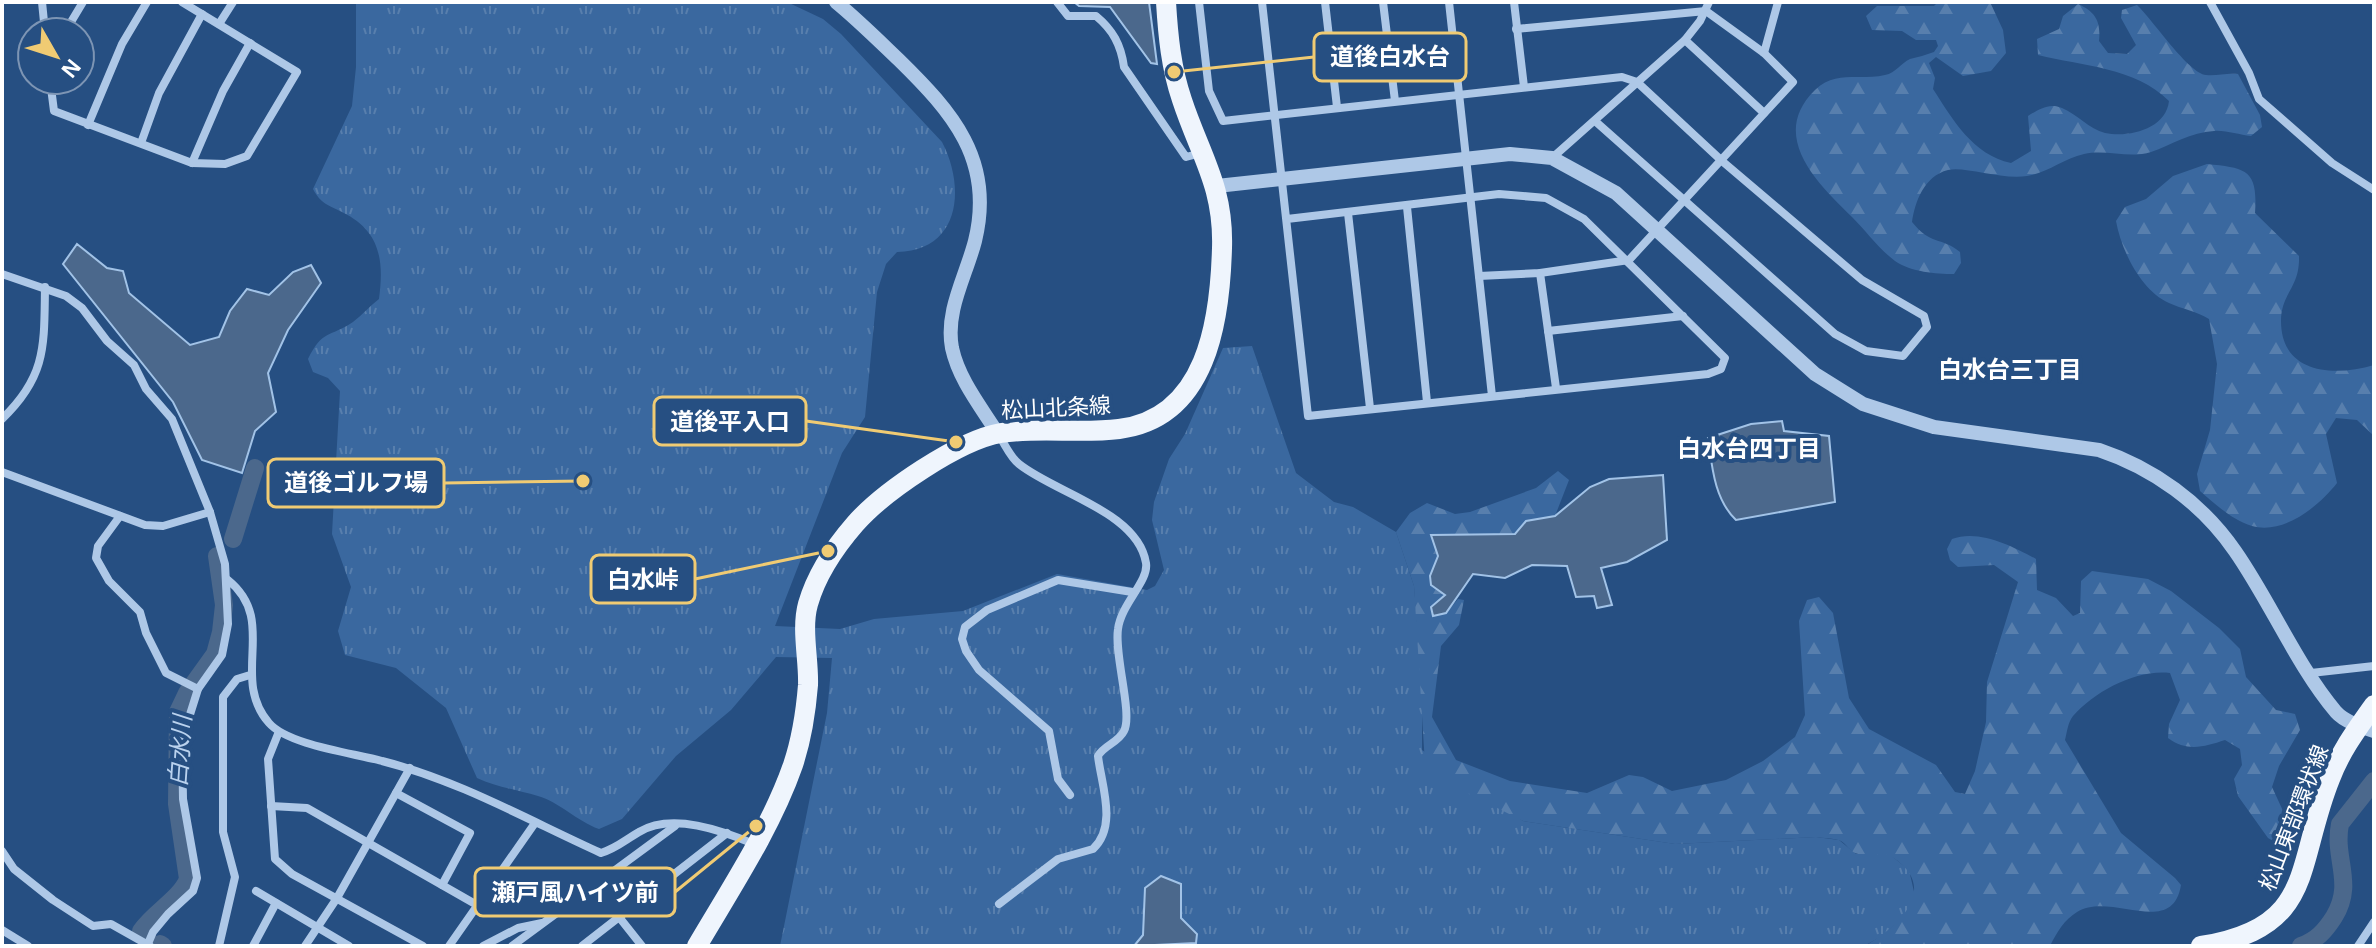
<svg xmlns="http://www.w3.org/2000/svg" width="2376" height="948" font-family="Arial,'Noto Sans JP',sans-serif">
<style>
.grass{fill:url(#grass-tufts)}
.forest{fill:url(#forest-firs)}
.water{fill:#4b688c;stroke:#a2c3e7;stroke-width:2}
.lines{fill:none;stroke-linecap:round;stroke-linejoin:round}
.river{stroke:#4b688c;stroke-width:18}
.minor{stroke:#aec8e7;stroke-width:8}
.tertiary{stroke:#aec8e7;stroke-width:14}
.primary{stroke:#eff5fd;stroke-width:20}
.labels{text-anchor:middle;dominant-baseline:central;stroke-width:8;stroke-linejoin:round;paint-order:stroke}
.street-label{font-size:22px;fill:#fff;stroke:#264f82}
.neighbourhood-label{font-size:24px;font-weight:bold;fill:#fff;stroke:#264f82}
.water-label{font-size:24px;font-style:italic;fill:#bad2ee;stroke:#264f82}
.leader{fill:none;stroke:#f0cb73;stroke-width:3}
.callout-dot{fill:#f0cb73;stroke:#264f82;stroke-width:3}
.callout{fill:#264f82;stroke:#f0cb73;stroke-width:3}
.callout-label{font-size:24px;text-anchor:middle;font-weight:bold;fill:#fff}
</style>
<defs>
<pattern id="grass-tufts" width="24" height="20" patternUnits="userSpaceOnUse" patternTransform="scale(2)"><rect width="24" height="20" fill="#3a689f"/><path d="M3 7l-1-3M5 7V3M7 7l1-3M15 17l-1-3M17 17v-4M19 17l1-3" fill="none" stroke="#587fad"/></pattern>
<pattern id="forest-firs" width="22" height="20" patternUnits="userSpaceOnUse" patternTransform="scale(2)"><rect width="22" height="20" fill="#3a689f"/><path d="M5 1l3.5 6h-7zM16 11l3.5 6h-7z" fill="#587fad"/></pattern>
</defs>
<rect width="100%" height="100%" fill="#264f82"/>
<path class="grass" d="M356,2H787L823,19L841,34L942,142C966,188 960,251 897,252L886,264L877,292L865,417L842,453L775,626L840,629L874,619L963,611L1057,574L1147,590L1155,586L1164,570L1152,520L1154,502L1169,459L1185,434L1223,348L1252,346L1296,473L1334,502L1353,507L1396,532L1414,586L1422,685V750L1523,821L1675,844L1816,837L1839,840L1856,854H1889L1909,870L1915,896L1907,914L1882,936L1864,946H780L827,713L832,658L776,657L731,710L676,756L622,819L599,829C577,821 559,802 538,796C517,790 497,787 477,778L446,708L396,668L345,655L338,631L351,587L332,534L340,391L328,378L313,372L308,359C323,329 329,338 353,322C362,315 370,306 379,299C384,261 381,231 342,212C328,205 321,204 313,189L352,106L356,67Z"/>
<g class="forest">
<path d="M1938,2H1990L2003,30L2006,53L1991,71L1963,76L1936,57L1929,63L1935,78L1933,89C1953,120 1973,155 2011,163L2031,151L2028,116C2038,110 2049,102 2062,108C2077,114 2089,129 2105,133C2129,138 2166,129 2169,101C2135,67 2082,66 2038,55L2037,39L2059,29L2063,16L2078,4C2096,12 2101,22 2099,41L2108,53L2127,54L2136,45L2121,18L2122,10L2137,5C2152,19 2189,74 2206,75C2217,76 2226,73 2238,74L2260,115L2262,127L2251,136C2239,135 2226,130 2214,131C2191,132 2171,145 2151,152C2130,159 2106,149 2084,154C2063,159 2047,173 2027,176C2001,180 1965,166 1948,170C1924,176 1915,202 1912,222C1931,246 1940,236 1960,252L1961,263L1954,274C1936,274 1911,272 1895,261C1879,249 1866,231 1852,217C1818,184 1768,136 1815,90C1836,70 1860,81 1885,75C1896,73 1901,63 1910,59C1918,57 1926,55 1934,52L1938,46L1936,40H1916L1902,31L1872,30L1866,16L1877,6H1934Z"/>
<path d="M2207,164C2247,168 2258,170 2255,213L2299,256C2300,288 2281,293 2281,321C2281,374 2334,377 2374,365V436L2357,420L2336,418L2326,434L2337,483C2319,506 2284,535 2252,526C2232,520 2215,504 2200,491L2197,474L2210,430L2217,364L2209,319C2196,311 2182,309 2169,303C2140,290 2121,249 2116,221L2125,207L2146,199L2173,176Z"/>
<path d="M1558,471L1569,480L1555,516L1526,521L1515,534L1432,535L1438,556L1430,576L1445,594L1446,613L1458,599L1464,600L1459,625L1441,646L1432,717L1456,760L1510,781L1587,793L1629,775L1643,777L1672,791L1726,780L1763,761L1795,737L1805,715L1799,621L1807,600L1819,597L1833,613L1849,698L1869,729L1936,765L1955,792L1965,794L1975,771L1986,722L1987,682L2018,582L1994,565L1958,567L1950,560L1947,549L1952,539C1979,529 2012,546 2036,559L2037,590L2056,598L2073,616L2080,613L2081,581L2092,571L2148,579L2171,591L2219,628L2240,649L2246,677L2276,710L2295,714L2300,730L2279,766L2272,787L2290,826L2285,838L2275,842L2268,838L2238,796L2234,779L2242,765L2240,749L2225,740C2204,747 2187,752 2168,738L2169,724L2180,700L2170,673C2137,669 2095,691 2073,716C2068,722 2067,732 2065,740L2121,833L2175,878L2181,885C2172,939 2111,891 2077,912C2064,920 2057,932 2050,946H1865C1898,927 1941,888 1892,857C1882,850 1867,858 1855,853C1850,851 1846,844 1841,841C1834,838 1823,838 1816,837L1675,844L1523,821L1436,777L1425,764L1414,586L1396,532L1410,513L1427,503L1455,514L1470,512L1536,488Z"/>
</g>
<g class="water">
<path d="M1074,2H1149L1157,64L1151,63L1110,7L1079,6Z"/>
<path d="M77,244L107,268L123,271L129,293L190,345L219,337L230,311L247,289L269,295L293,272L311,265L321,283L288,330L268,373L276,412L255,431L242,473L202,460L173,402L63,264Z"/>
<path d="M1782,421L1784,431L1829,436L1835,502L1736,520C1714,499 1712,466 1708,438L1751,424Z"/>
<path d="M1663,475L1667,540L1627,562L1601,568L1612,605L1597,608L1594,596L1576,597L1567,566L1532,565L1505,578L1473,574L1446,613L1433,616L1431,607L1445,595L1431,585L1430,576L1438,556L1431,535L1515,534L1526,521L1555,516L1590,487L1609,479Z"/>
<path d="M1161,876L1181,884V918L1197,934L1196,943L1134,946L1143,935L1145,888Z"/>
</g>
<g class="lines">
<g class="river">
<path d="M233,539L255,468"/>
<path d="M145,934L141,931C154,912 180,899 188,879L177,804L178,712L187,693L215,654L221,632L224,605L217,556"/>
<path d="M160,944L163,946"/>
<path d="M2301,946C2317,940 2325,931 2334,917C2355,883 2333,859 2340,824L2374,781"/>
</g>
<g class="minor">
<path d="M42,2L45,32"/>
<path d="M1057,2L1068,16H1096C1113,30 1121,45 1124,67L1186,157L1201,153"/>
<path d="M1199,2L1209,91L1223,121L1622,77L1637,82L1722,161L1862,280L1924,316L1927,327L1903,356L1866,351L1835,334L1595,121"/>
<path d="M1262,2L1308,416L1708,374L1721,369L1725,358L1584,219L1546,198L1499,194L1287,219"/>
<path d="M1325,2L1337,107"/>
<path d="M1383,2L1395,101"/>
<path d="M1449,2L1492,396"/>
<path d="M1514,2L1524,87"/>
<path d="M2210,2L2249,73L2259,99L2332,163L2374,190"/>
<path d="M219,24L233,2"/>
<path d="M65,32L83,2"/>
<path d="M1685,40L1764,113"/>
<path d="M1764,53L1778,2"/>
<path d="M50,80L54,111L192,163L225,164L247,156L297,72L182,2"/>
<path d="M88,125L122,44L147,2"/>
<path d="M141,143L159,93L202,14"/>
<path d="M1552,158L1685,40L1700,21L1709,2"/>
<path d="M192,163L223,91L250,43"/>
<path d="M1407,207L1427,402"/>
<path d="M1348,213L1370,408"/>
<path d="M1540,273L1556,388"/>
<path d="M2,274L66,296L82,308L107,341L134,365L146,389L172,419L210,512L225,564L228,624L222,655L198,689L182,740L183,799L197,878L193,891L168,914L153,932L147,946"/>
<path d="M1479,276L1540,273L1629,260L1793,82L1764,53L1706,11L1516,29"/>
<path d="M1548,331L1683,316"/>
<path d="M2,419C47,376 44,345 45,287"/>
<path d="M998,434C1005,444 1010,457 1019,464C1055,493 1138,512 1146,563C1149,581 1121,604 1118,629C1114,655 1133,714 1124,731C1118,743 1104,745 1098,756C1101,784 1118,826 1093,849L1058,859L999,904"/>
<path d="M2,472L145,525L163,526L210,512"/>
<path d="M120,516L98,546L96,558L109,581L140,612L146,633L166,673L198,689"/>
<path d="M228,580C279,621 229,677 269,723C288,745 353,753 382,761C458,780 530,821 601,853C617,848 625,840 639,832C672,812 723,831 754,844"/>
<path d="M2311,673L2374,666"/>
<path d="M278,734L268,759L275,859L292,874L423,946"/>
<path d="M396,793L470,833L442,885"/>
<path d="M1070,795L1058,779L1049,731L979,670L966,651L962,639L965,627L987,610L1058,580L1132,592"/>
<path d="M271,806L307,808L477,905"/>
<path d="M2,851L14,869L53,900L93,926L111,924L150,946"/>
<path d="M256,891L349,946"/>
<path d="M619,917L642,946"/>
<path d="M2,930L28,946"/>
<path d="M219,946L235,877L223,832V697L237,679L250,675"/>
<path d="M253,946L276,903"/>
<path d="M305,946L337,898L410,768"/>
<path d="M449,946L535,823"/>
<path d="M483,946L518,928L542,923"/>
<path d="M512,946L675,826"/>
<path d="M582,946L727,833"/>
<path d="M2358,946L2374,922"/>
</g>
<g class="tertiary">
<path d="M836,2C858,20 878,40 899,60C952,112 995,160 975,241C966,276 945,311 952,348C959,380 981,407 998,434"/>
<path d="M1217,186L1510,154L1552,158L1616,193L1815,374L1863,404L1934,427L2099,450C2153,468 2202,503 2235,551C2270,601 2297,666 2336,712C2345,722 2362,727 2374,731"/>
</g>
<g class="primary">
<path d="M697,946C731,888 771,828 793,765C801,741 806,710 808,685C809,660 801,629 808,604C816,576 835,547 855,524C883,492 959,440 1001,433C1040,427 1080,434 1119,429C1207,418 1220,321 1222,248C1224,186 1200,155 1182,100C1171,68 1168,35 1166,2"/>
<path d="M2201,946C2316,928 2295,866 2330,779C2340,752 2357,729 2374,705"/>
</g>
</g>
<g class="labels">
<g class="street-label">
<text transform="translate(1056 408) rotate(-3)">松山北条線</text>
<text transform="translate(2294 818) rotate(-69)">松山東部環状線</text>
</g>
<g class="neighbourhood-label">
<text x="2010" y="369">白水台三丁目</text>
<text x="1749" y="448">白水台四丁目</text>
</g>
<g class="water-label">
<text transform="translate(180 751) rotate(-86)">白水川</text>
</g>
</g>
<path class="leader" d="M1174 72L1314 57M956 442L806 421M583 481L444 483M828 551L695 579M756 826L675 892"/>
<g class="callout-dot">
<circle cx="1174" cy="72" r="8"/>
<circle cx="956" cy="442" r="8"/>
<circle cx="583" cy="481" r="8"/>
<circle cx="828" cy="551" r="8"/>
<circle cx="756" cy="826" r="8"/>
</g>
<g class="callout">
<rect x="1314" y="33" width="152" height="48" rx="8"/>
<rect x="654" y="397" width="152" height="48" rx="8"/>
<rect x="268" y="459" width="176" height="48" rx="8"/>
<rect x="591" y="555" width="104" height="48" rx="8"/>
<rect x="475" y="868" width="200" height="48" rx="8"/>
</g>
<g class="callout-label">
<text x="1390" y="65">道後白水台</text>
<text x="730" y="430">道後平入口</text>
<text x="356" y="491">道後ゴルフ場</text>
<text x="643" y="588">白水峠</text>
<text x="575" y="901">瀬戸風ハイツ前</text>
</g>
<rect width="2376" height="948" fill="none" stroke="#ffffff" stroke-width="8"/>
<g transform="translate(56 56) rotate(129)"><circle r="38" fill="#264f82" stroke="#7d95b4" stroke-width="2"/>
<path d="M0-6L14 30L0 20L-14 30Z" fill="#f0cb73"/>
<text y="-12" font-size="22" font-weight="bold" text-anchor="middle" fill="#ffffff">N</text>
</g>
</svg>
